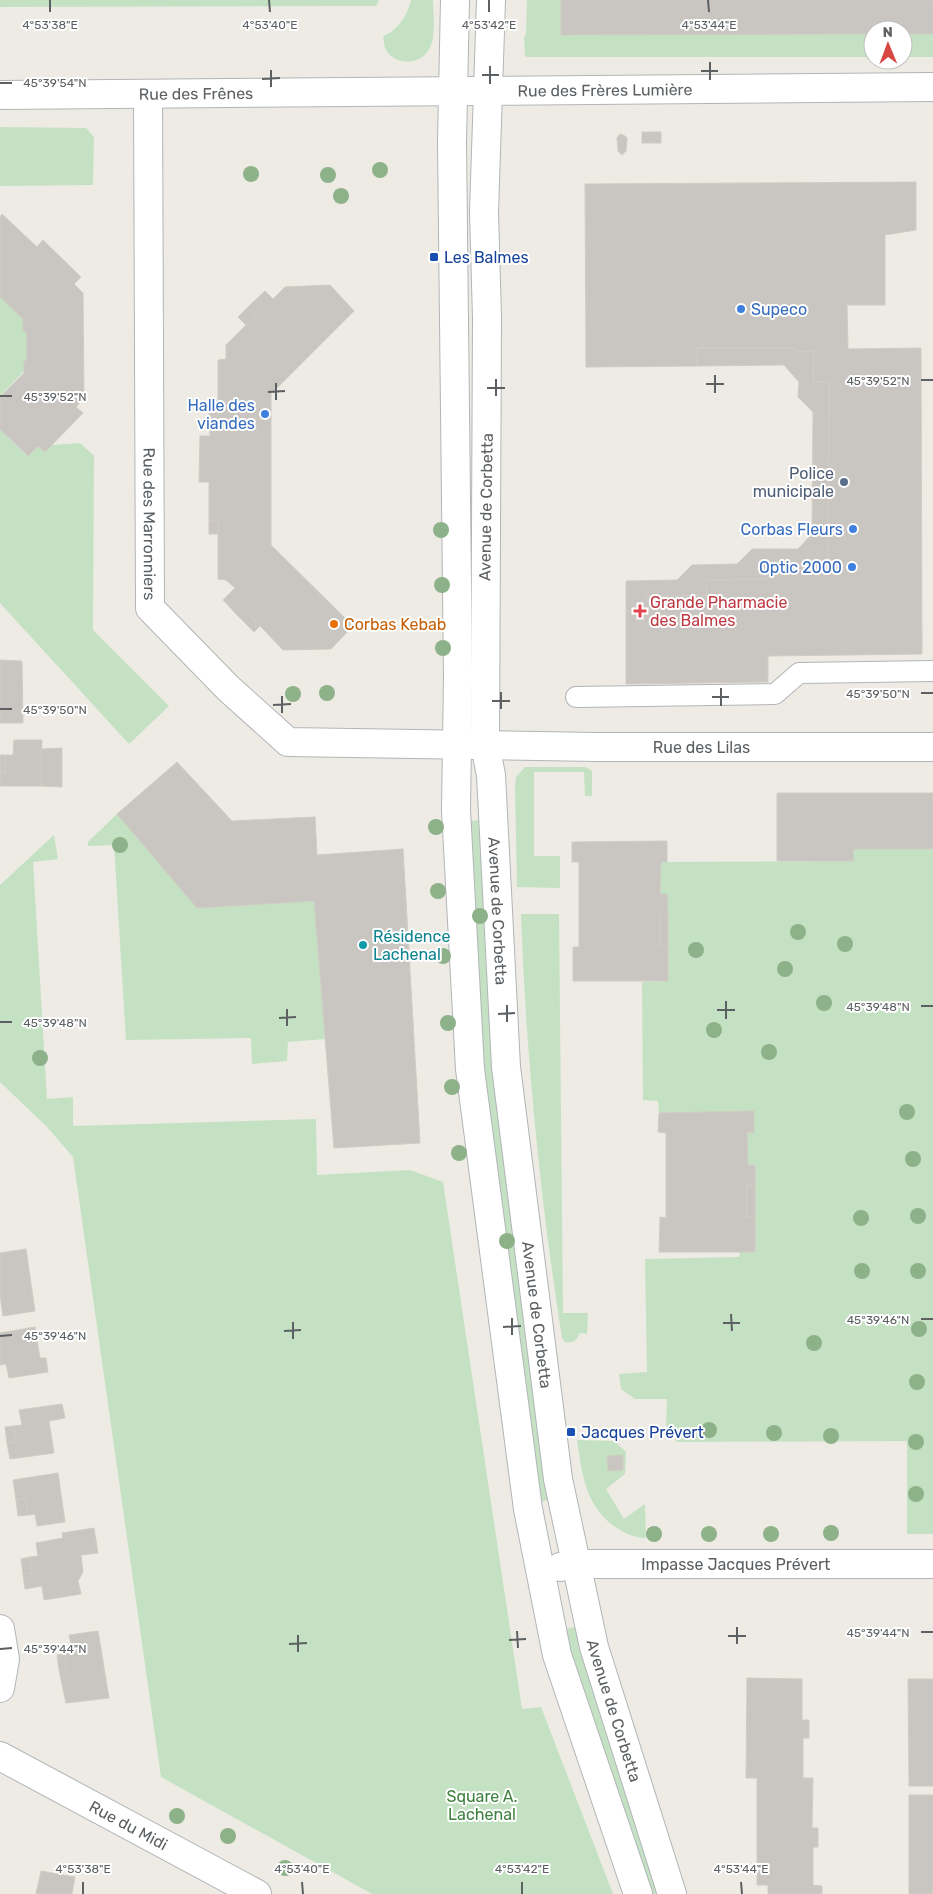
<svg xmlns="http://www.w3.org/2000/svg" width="933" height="1894" font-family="Rubik,sans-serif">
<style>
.green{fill:#c4e2c3}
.building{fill:#c9c6c1;stroke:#d1ccc3}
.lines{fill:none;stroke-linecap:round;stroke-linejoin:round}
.lane-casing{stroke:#b2b5b8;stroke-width:22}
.street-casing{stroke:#b2b5b8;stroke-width:30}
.lane{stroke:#fff;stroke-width:20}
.street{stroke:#fff;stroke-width:28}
.tree{fill:#8db189}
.ticks{fill:none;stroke:#5c6063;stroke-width:2}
.transit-dot{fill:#1a4fb4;stroke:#fff;stroke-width:2}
.shop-dot{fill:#3f7fe0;stroke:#fff;stroke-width:2}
.service-dot{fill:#5c6f8a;stroke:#fff;stroke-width:2}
.health-dot{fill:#e0444e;stroke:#fff;stroke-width:2}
.food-dot{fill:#e8710a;stroke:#fff;stroke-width:2}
.culture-dot{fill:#0f9aa8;stroke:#fff;stroke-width:2}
.labels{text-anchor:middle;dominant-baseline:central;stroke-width:4;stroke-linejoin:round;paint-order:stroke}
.street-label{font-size:16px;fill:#5c6063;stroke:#fff}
.transit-label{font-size:16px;fill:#164399;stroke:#fff;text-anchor:start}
.shop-label{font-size:16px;fill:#366cbe;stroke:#fff;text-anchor:end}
.service-label{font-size:16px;fill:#4e5e75;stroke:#fff;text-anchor:end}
.health-label{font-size:16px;fill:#be3a42;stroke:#fff;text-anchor:start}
.food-label{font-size:16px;fill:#c56008;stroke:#fff;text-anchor:start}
.culture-label{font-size:16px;fill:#0d838f;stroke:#fff;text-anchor:start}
.park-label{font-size:16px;fill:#3e813f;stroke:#fff}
.ticks-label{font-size:12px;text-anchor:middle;fill:#5c6063;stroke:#fff;stroke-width:4;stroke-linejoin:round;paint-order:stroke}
</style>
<rect width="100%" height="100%" fill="#edebe4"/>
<g class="green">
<path d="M0,0H379L376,6L0,7Z"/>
<path d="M411,0H433C433,15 437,38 428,51C418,66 393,65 385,48C384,45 384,39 383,36C398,31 408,14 411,0Z"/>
<path d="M527,0H561V35L873,34V57H527L525,56L524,36L526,35Z"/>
<rect x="903" y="34" width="30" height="23"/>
<path d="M0,127L86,128L94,137L93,185L0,186Z"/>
<path d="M0,297L23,319V330L27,334V359L24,362V371L0,396Z"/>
<path d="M0,429L27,456L38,446L45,452L52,445L80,443L94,456L93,630L169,706L129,744L0,603Z"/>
<path d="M525,767H586L592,771V796H585L584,772H534V856H560V888L517,887L515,785L516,777Z"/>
<path d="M117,814L197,908L314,901L325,1039L288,1042L287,1061L252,1064L251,1038L126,1040L114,845L88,846V842Z"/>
<path d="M480,820L504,1162L531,1377L552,1499L538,1502L487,1135L470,821Z"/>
<path d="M54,835L58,859L33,862L47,1099L73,1097V1126L316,1119L317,1175L410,1170L443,1182L522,1709L541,1707L613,1894H372L161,1777L73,1157L47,1127L0,1082V885Z"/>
<path d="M853,849H933V1534H907V1441L677,1442L666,1425L667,1399H635L621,1389L619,1374L647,1372L645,1259L739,1257L740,1252H754L755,1165H748L747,1132L753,1133L754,1112L659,1113L658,1101L643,1100L642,982L668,981L667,894H660L661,862L853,861Z"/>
<path d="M521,914H559L563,1313H588L587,1334L580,1333C576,1341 574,1343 565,1342L562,1338C540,1198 526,1056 521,914Z"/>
<path d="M577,1440L614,1441L626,1452L625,1474L606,1489L624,1519L645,1504L646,1538C634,1538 624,1533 614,1526C585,1505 582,1473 577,1440Z"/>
<path d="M579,1626L662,1894H650L593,1735L564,1629Z"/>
</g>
<g class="building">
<path d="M561,0H933V34H903V30H873V34L561,35Z"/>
<rect x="642" y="132" width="19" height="11"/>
<path d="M620,134L625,136L627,138L626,151L622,155L618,151L617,138Z"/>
<path d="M916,182V230L885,235V305H847L848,349L921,348L922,654L768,656V682L626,684V612L646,598V596L706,595V580L767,579L768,564H828L829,382H813L814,351L798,352L795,348H697V366L586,367L585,184Z"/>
<path d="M2,214L37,247L43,240L81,277L74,284L83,293L84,398L76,407L83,413L45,452L38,446L28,456L0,429V397L24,373V362L27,359V334L23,330V319L0,297V217Z"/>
<path d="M330,285L354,311L271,394V545L353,626L331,649L283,650L245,610L239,617L223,600L235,588L226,580L218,579V521H209V482H199L200,436H210L209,416H218V360L226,359V345L256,315L248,307L265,291L273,299L285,287Z"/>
<path d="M248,307L256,315L246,325L238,317Z"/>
<path d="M697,348H795L798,352L814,351L813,382H829L828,564H768L767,579L706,580V595L646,596V598L626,612V581L677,580L692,565L737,564L752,549H798L812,534L813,412L798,397L799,382L784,365L697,366Z"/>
<path d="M210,400H217L218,416H209Z"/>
<rect x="209" y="521" width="9" height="13"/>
<path d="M245,610L260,626L254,632L239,617Z"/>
<path d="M0,660L22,661L23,723H0Z"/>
<path d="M14,740H42L41,786H0V772H5V755H13Z"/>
<path d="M62,748V787L41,786V749Z"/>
<rect x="0" y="755" width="5" height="17"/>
<path d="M177,762L232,821L315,817L317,855L403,849L420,1143L334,1148L314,901L197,908L117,814Z"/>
<path d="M777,793H933V849H853L854,861H777Z"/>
<path d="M667,841V862H661L660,894H667L668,915H660V946H668V981H573V947H579V862H572V842Z"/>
<rect x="660" y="915" width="8" height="31"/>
<path d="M754,1111V1133L747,1132L748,1165H755V1185H747V1217H755V1252H659L660,1217L666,1218V1133L658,1132L659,1113Z"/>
<rect x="747" y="1185" width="8" height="32"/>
<path d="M26,1249L35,1311L3,1316L0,1295V1253Z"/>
<path d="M35,1327L40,1358H46L48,1372L9,1378L6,1364L0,1365V1333Z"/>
<path d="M62,1404L65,1418L49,1421L54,1453L10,1459L7,1443L16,1442L14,1426L22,1425L19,1410Z"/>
<path d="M14,1426L16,1442L7,1443L5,1427Z"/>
<path d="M623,1455V1470L608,1471L607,1456Z"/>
<path d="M58,1473L65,1522L37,1526L35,1514L28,1515L26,1498L16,1500L13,1480Z"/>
<path d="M26,1498L28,1515L18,1516L16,1500Z"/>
<path d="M94,1528L98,1553L81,1555L83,1572L78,1581L81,1594L44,1600L42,1586L25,1589L23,1574L32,1573L30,1557L38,1556L36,1543L63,1538L62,1533Z"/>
<path d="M30,1557L32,1573L23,1574L21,1559Z"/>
<path d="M98,1631L109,1698L66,1703L59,1670L67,1669L65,1654L73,1653L69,1635Z"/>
<path d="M65,1654L67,1669L59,1670L57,1655Z"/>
<path d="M747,1678L802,1679V1720H809V1738H803V1778H813L812,1828H818V1847H813V1885L822,1886V1894H768V1885H757V1778H746Z"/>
<path d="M908,1679H933V1786H909Z"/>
<rect x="909" y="1795" width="24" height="99"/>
<path d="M41,1871L75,1877L72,1894H36Z"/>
</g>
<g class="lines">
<g class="lane-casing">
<path id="lane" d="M576,697L775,694L799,673L933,671"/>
</g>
<g class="street-casing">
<g id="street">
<path d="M455,0L452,142L458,677L456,810L470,1069L528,1509L557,1655L638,1894"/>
<path id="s1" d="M491,0L484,212L487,318L485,745L491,775L506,1067L558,1479L594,1647L672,1894"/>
<path id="s2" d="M148,94L150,608L228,688L288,742L596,747H933"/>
<path id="s3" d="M0,95L933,87"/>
<path id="s4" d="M560,1567L576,1564H931"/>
<path d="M0,1629L5,1659L0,1688"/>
<path id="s5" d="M0,1756L257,1894"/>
</g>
</g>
<use href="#lane" class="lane"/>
<use href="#street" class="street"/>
</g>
<g class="tree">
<circle cx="380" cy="170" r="8"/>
<circle cx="251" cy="174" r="8"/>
<circle cx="328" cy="175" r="8"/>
<circle cx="341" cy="196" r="8"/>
<circle cx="441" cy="530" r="8"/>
<circle cx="442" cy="585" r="8"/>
<circle cx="443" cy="648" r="8"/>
<circle cx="327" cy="693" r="8"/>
<circle cx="293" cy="694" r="8"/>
<circle cx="436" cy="827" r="8"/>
<circle cx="120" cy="845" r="8"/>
<circle cx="438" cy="891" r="8"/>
<circle cx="480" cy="916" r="8"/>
<circle cx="798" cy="932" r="8"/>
<circle cx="845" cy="944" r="8"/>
<circle cx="696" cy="950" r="8"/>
<circle cx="443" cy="956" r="8"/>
<circle cx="785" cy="969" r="8"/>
<circle cx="824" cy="1003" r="8"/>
<circle cx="448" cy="1023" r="8"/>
<circle cx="714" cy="1030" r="8"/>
<circle cx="769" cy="1052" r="8"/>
<circle cx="40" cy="1058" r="8"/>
<circle cx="452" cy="1087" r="8"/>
<circle cx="907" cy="1112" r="8"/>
<circle cx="459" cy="1153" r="8"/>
<circle cx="913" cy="1159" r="8"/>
<circle cx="918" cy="1216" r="8"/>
<circle cx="861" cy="1218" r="8"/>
<circle cx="507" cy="1241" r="8"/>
<circle cx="862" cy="1271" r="8"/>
<circle cx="918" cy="1271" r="8"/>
<circle cx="919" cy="1329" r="8"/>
<circle cx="814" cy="1343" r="8"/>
<circle cx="917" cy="1382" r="8"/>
<circle cx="709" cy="1430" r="8"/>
<circle cx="774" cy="1433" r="8"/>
<circle cx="831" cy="1436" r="8"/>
<circle cx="916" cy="1442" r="8"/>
<circle cx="916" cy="1494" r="8"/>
<circle cx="831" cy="1533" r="8"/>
<circle cx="654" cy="1534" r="8"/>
<circle cx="709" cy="1534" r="8"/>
<circle cx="771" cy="1534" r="8"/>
<circle cx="177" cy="1816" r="8"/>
<circle cx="228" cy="1836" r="8"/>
<circle cx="285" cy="1868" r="8"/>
</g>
<path class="ticks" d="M50,0V12M269,0L270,12M489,0V12M708,0L709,12M710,62V80M490,66V84M271,70V87M701,71H718M482,75H499M262,79L280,78M0,83H12M715,375V393M496,379V396M921,380H933M276,383V400M706,384H724M487,388H505M268,392L285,391M0,396H12M721,688V706M501,692V709M921,693H933M282,696V713M712,697H729M492,701H510M273,705L291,704M0,709H12M726,1001V1019M507,1005V1022M921,1006H933M287,1009V1026M717,1010H735M498,1014L515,1013M279,1018L296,1017M0,1022H12M731,1314L732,1331M512,1318V1335M921,1319H933M293,1322V1339M723,1323H740M503,1327L521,1326M284,1331L301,1330M0,1336L12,1335M737,1627V1644M517,1631L518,1648M921,1632H933M298,1635V1652M728,1636H746M509,1640L526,1639M289,1644L307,1643M0,1649L12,1648M83,1882V1894M302,1882L303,1894M522,1882V1894M741,1882L742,1894"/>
<g class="transit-dot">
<rect x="429" y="252" width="10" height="10" rx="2.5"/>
<rect x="566" y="1427" width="10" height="10" rx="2.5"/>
</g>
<g class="shop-dot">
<circle cx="741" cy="309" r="5"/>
<circle cx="265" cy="414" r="5"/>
<circle cx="853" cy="529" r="5"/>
<circle cx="852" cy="567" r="5"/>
</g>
<circle class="service-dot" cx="844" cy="482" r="5"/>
<path class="health-dot" d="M637.5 603.5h5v5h5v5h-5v5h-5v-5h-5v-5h5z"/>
<circle class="food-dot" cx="334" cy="624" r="5"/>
<circle class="culture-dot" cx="363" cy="945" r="5"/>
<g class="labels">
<g class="street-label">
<text stroke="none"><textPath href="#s3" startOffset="605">Rue des Frères Lumière</textPath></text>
<text stroke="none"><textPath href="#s3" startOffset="196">Rue des Frênes</textPath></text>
<text transform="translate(486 507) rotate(-89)">Avenue de Corbetta</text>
<text stroke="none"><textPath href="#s2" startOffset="430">Rue des Marronniers</textPath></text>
<text stroke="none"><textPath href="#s2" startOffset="1120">Rue des Lilas</textPath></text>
<text stroke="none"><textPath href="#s1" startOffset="912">Avenue de Corbetta</textPath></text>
<text stroke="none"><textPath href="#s1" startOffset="1318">Avenue de Corbetta</textPath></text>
<text stroke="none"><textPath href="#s4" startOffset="176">Impasse Jacques Prévert</textPath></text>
<text stroke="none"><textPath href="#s1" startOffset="1722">Avenue de Corbetta</textPath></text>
<text stroke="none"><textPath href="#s5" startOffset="146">Rue du Midi</textPath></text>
</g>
<g class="transit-label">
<text x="444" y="257">Les Balmes</text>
<text x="581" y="1432">Jacques Prévert</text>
</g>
<g class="shop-label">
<text x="751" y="309" text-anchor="start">Supeco</text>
<text x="255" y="405">Halle des<tspan x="255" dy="18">viandes</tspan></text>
<text x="843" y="529">Corbas Fleurs</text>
<text x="842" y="567">Optic 2000</text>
</g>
<g class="service-label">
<text x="834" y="473">Police<tspan x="834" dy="18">municipale</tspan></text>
</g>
<g class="health-label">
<text x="650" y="602">Grande Pharmacie<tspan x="650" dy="18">des Balmes</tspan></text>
</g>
<g class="food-label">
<text x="344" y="624">Corbas Kebab</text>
</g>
<g class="culture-label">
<text x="373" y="936">Résidence<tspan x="373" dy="18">Lachenal</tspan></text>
</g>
<g class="park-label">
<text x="482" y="1796">Square A.<tspan x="482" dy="18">Lachenal</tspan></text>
</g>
</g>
<g class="ticks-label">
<text x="50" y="29">4°53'38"E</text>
<text x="270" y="29">4°53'40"E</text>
<text x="489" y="29">4°53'42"E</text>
<text x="709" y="29">4°53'44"E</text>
<text x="55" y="87">45°39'54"N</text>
<text x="878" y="385">45°39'52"N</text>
<text x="55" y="401">45°39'52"N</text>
<text x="878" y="698">45°39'50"N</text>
<text x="55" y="714">45°39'50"N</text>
<text x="878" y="1011">45°39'48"N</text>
<text x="55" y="1027">45°39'48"N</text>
<text x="878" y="1324">45°39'46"N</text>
<text x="55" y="1340">45°39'46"N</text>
<text x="878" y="1637">45°39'44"N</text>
<text x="55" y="1653">45°39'44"N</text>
<text x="83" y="1873">4°53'38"E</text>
<text x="302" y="1873">4°53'40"E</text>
<text x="522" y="1873">4°53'42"E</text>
<text x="741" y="1873">4°53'44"E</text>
</g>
<g transform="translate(888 45) rotate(359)"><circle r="24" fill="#ffffff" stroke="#bebfc1"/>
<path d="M0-4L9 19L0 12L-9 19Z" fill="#d74640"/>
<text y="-8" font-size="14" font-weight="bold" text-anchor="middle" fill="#5c6063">N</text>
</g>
</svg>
